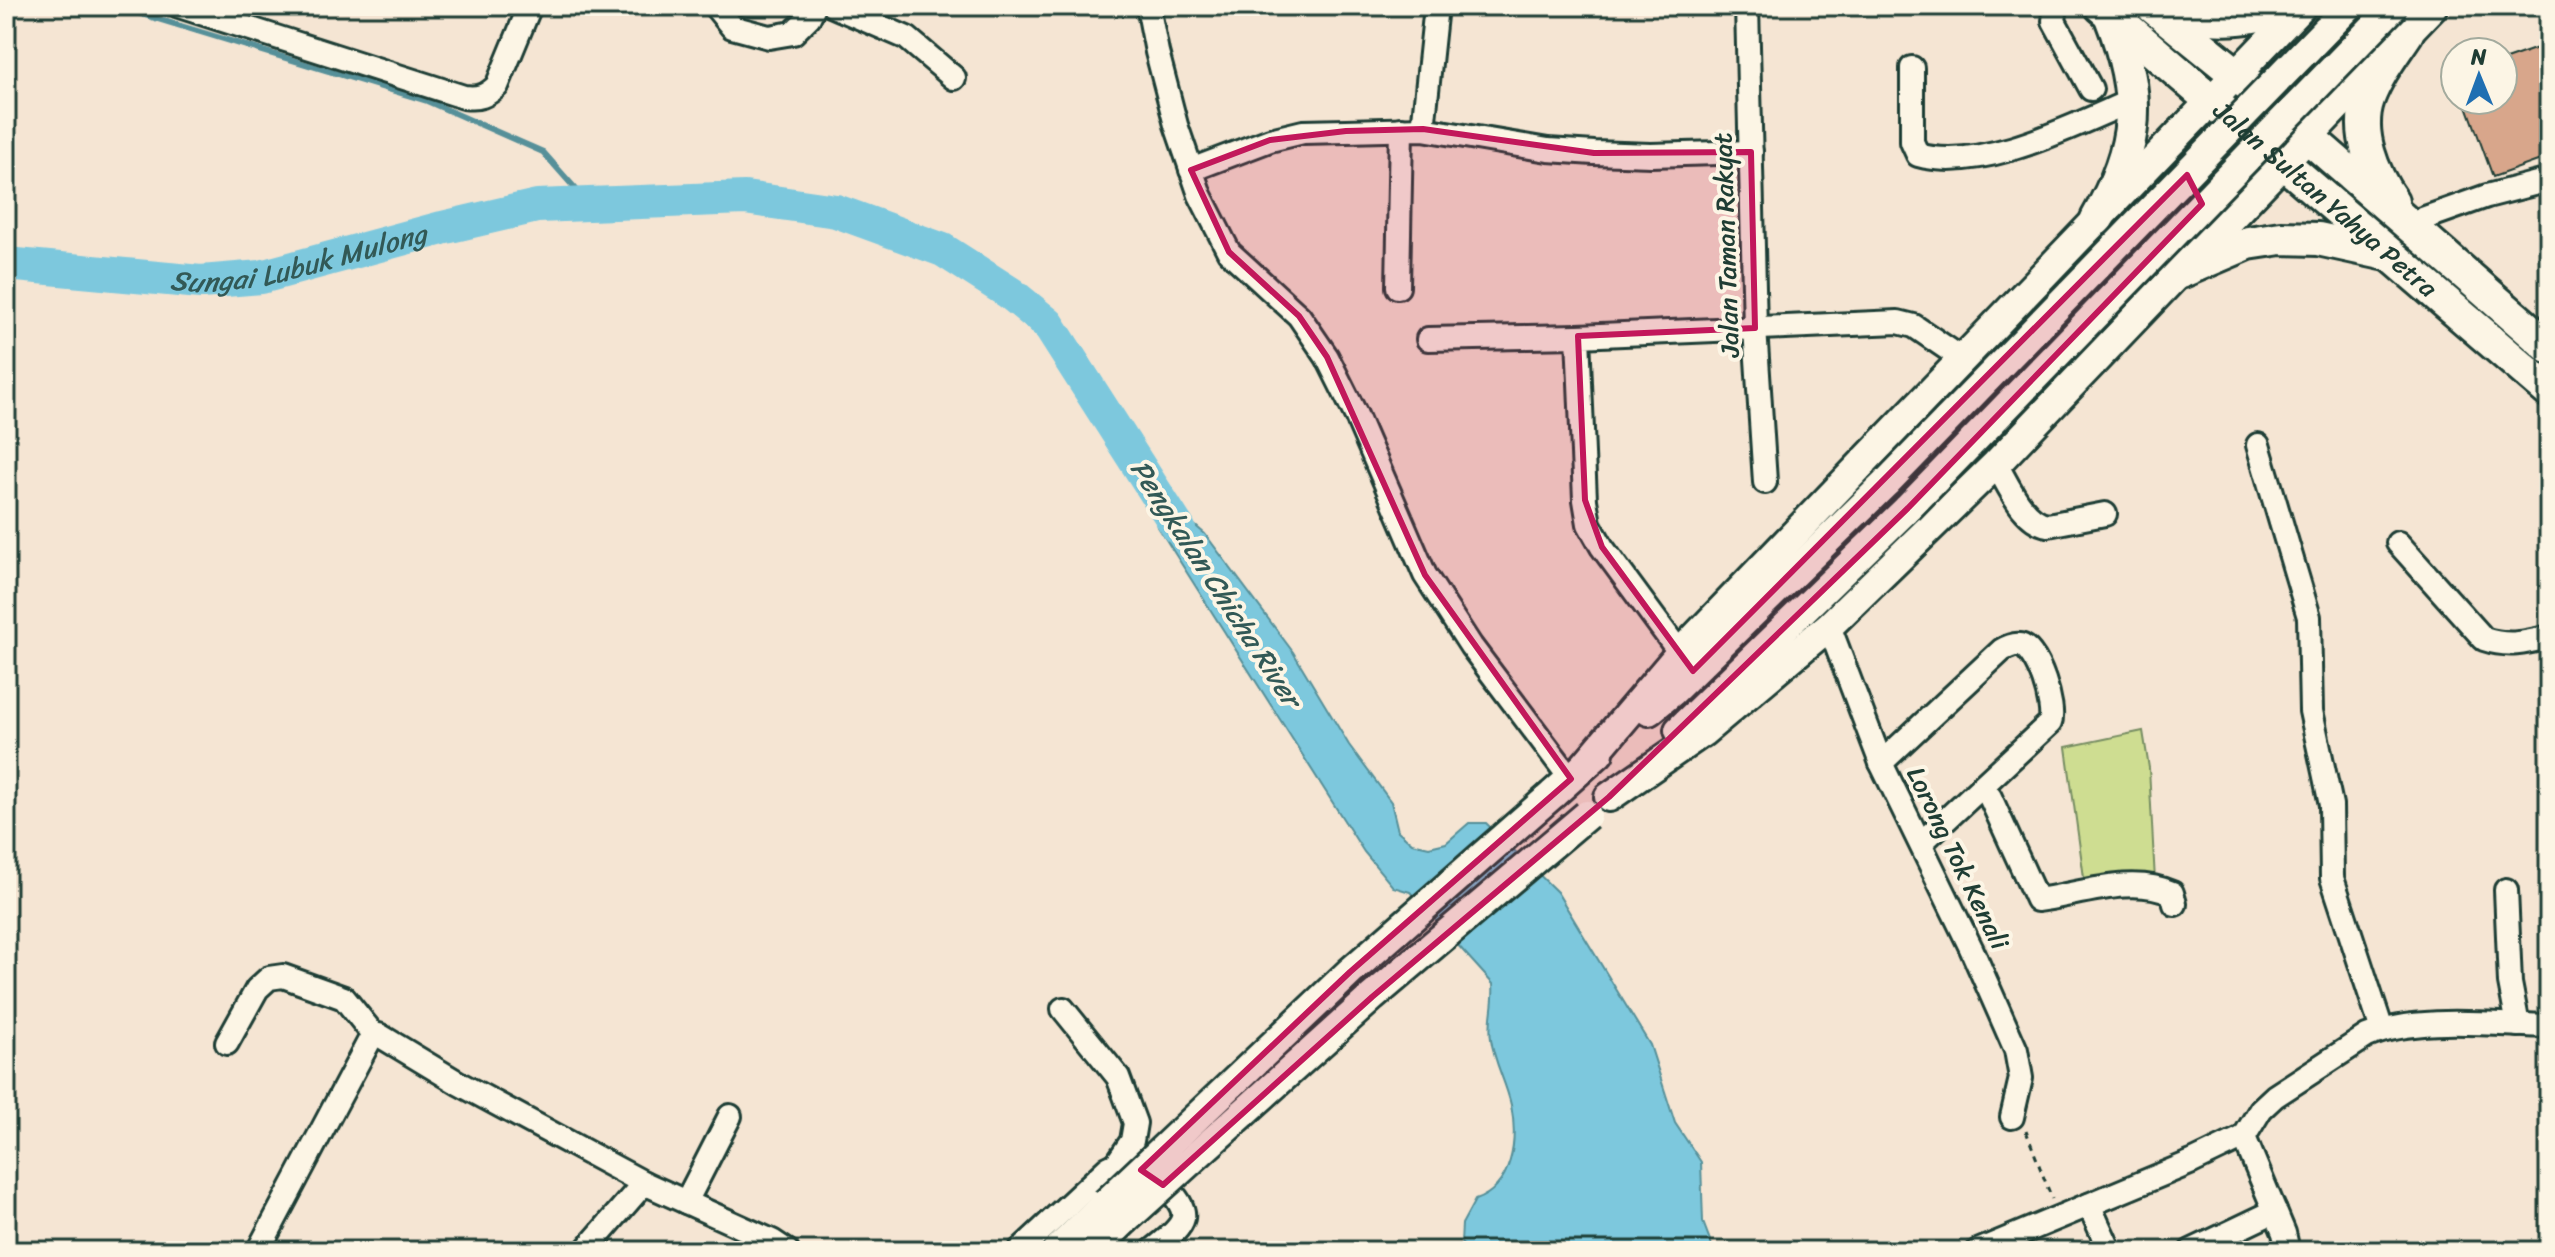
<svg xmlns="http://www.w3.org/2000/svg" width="2555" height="1257" font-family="Sriracha,sans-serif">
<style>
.green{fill:#cedd91;stroke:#768d62;stroke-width:2}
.water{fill:#7dc8dd;stroke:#579099;stroke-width:2}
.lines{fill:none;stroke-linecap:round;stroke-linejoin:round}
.stream{stroke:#579099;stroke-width:6}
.river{stroke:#7dc8dd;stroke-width:34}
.building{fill:#d8a68b;stroke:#1f3d34;stroke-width:2}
.minor-casing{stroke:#1f3d34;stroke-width:28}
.major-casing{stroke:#1f3d34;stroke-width:34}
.highway-casing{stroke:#1f3d34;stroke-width:38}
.path{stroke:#1f3d34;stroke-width:3;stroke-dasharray:6 6;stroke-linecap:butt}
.minor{stroke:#fcf5e5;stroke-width:22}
.major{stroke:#fcf5e5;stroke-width:28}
.highway{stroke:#fcf5e5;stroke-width:32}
.major-bridge-casing{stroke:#1f3d34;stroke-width:34;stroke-linecap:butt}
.major-bridge{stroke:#fcf5e5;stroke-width:28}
.marked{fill:#c2185b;fill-opacity:0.2;stroke:#c2185b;stroke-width:6;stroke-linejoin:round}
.labels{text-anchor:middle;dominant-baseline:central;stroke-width:8;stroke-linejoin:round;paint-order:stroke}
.street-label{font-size:26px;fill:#1f3d34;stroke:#fcf5e5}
.water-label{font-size:28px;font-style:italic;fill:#325956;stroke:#fcf5e5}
</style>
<rect width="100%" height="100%" fill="#f5e5d3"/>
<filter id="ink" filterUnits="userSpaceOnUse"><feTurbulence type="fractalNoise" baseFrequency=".0125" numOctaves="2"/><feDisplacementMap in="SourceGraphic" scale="16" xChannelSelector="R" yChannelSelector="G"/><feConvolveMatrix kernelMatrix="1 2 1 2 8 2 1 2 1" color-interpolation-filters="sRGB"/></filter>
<g filter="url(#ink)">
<path class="green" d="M2143,731L2149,768L2155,881L2085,885L2066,747Z"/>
<path class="water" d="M1151,488L1205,534L1293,652L1349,745L1391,802L1398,831L1412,843L1429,847L1446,843L1469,823H1486L1557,892L1650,1045L1675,1123L1701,1162L1703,1222L1714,1251H1470L1461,1243L1462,1224L1475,1200C1513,1187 1518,1140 1511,1105C1506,1082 1494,1062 1491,1039C1488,1021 1495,1003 1493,984L1410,892L1393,887L1364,852L1158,527Z"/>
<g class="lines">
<path class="stream" d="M115,6L427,101L543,152L589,204"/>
<path class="river" id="s1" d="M6,264L201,282L261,277L442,228L537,206L745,198L836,211L943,250L1010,293L1048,324L1179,529"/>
</g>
<path class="building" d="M2549,44V157L2493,177L2465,100H2503V60Z"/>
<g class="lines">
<g class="minor-casing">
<g id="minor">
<path d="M179,6L464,97C479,99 486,96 497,86L530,6"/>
<path d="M715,6L732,27L769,37L793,33L809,17L814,6"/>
<path d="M833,6L907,38L954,78"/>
<path d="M1148,6L1157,52L1176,125L1200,195L1229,252L1299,316L1327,357L1356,415L1425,575L1471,646L1571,779"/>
<path d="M1747,6L1755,328L1765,482"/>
<path d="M2056,6L2054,21L2091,89"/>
<path d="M1912,68V142L1918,155C1983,173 2074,125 2133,100"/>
<path d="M1423,129L1436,6"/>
<path d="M1191,170L1270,140L1303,132L1346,131L1423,129L1548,150L1594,153L1651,155L1751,152"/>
<path d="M2408,224L2487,196L2549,180"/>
<path d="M1398,287L1401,129"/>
<path d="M1428,339L1578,336"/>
<path d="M2258,445L2309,617L2311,711L2331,805L2332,878L2382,1030"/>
<path d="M1996,464C2008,484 2023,522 2048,525L2105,514"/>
<path d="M2398,543L2484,639C2508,647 2525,643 2549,637"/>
<path d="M1829,626L1881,763L1971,948L2016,1050L2021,1078L2012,1117"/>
<path d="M1680,653L1602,547L1589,524L1585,500L1578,336L1898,322L1914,326L1964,360"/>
<path d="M1881,763L2002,650C2008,647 2014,644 2020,645C2038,649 2056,708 2050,723L1921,843"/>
<path d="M1982,787L1990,797L2037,900C2078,895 2132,874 2172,893L2175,904"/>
<path d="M2506,890L2510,983L2518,1025"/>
<path d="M1063,1009L1118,1077L1135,1123L1132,1141L1117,1163"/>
<path d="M227,1043L257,989L269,978L283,976L344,998L373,1034L379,1035L460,1084L644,1183L772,1241L787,1251"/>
<path d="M2244,1137L2284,1233L2288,1251"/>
<path d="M686,1202L730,1116"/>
<path d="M2089,1205L2110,1251"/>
<path d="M258,1251L373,1034"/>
<path d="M585,1251L644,1183"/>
<path d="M1019,1251L1108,1168C1114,1165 1119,1162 1126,1163C1144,1165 1187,1198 1183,1218C1180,1231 1161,1243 1152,1251"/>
<path d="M1978,1251L2192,1162L2244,1137L2261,1109L2275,1096L2367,1036C2417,1015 2495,1025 2549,1026"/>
<path d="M2191,1251L2275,1211"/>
</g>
</g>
<g class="major-casing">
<g id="major">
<path d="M1649,711L1672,692L1887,482"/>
<path d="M1679,730L1908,508"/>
<path d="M1585,765L1680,653L2302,6"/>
<path d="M1552,795L1599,753"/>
<path d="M1609,797L1703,732L1829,626L1996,464L2433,6"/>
<path d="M1056,1251L1106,1203"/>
<path d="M1093,1251L1125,1220"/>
</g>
</g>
<g class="highway-casing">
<g id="highway">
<path id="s2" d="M2101,6L2549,391"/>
<path d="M2152,6L2236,74L2549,347"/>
<path d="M2165,6C2202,23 2247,23 2284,6"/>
<path d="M2392,201C2373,174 2356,133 2368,99C2377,75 2393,54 2407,33"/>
<path d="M2097,219C2140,145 2142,96 2111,17"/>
<path d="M2180,272L2248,243L2281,238L2318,239L2387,254"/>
</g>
</g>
<path class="path" d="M2026,1131L2052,1199"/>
<use href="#minor" class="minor"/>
<use href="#major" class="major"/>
<use href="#highway" class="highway"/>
<g class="major-bridge-casing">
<g id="major-bridge">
<path d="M1887,482L2349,6"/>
<path d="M1908,508L2394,6"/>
<path d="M1106,1203L1350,972L1552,795"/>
<path d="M1125,1220L1372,997L1587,815"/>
</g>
</g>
<use href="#major-bridge" class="major-bridge"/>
</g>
</g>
<path class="marked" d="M1423,129L1594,153L1751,152L1755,328L1578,336L1585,500L1602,547L1693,671L2187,175L2202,204L1908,508L1609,797L1372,997L1163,1185L1141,1170L1350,972L1571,779L1425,575L1327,357L1299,316L1229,252L1191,170L1270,140L1346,131Z"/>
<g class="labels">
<g class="street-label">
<text stroke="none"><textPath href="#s2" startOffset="296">Jalan Sultan Yahya Petra</textPath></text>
<text transform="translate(1726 245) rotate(-92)">Jalan Taman Rakyat</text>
<text transform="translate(1958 858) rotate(64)">Lorong Tok Kenali</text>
</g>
<g class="water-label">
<text stroke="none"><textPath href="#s1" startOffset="296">Sungai Lubuk Mulong</textPath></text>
<text transform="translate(1216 583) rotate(57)">Pengkalan Chicha River</text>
</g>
</g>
<rect width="2555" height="1257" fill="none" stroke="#fcf5e5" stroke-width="32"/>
<rect x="16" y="16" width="2523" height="1225" fill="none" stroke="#1f3d34" stroke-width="3" filter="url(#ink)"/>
<g transform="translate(2479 76) rotate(359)"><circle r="38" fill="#fcf5e5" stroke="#a4ab9e" stroke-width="2"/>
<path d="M0-6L14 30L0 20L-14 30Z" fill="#1f6fb2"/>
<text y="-12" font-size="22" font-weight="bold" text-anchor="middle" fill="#1f3d34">N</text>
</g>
</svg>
